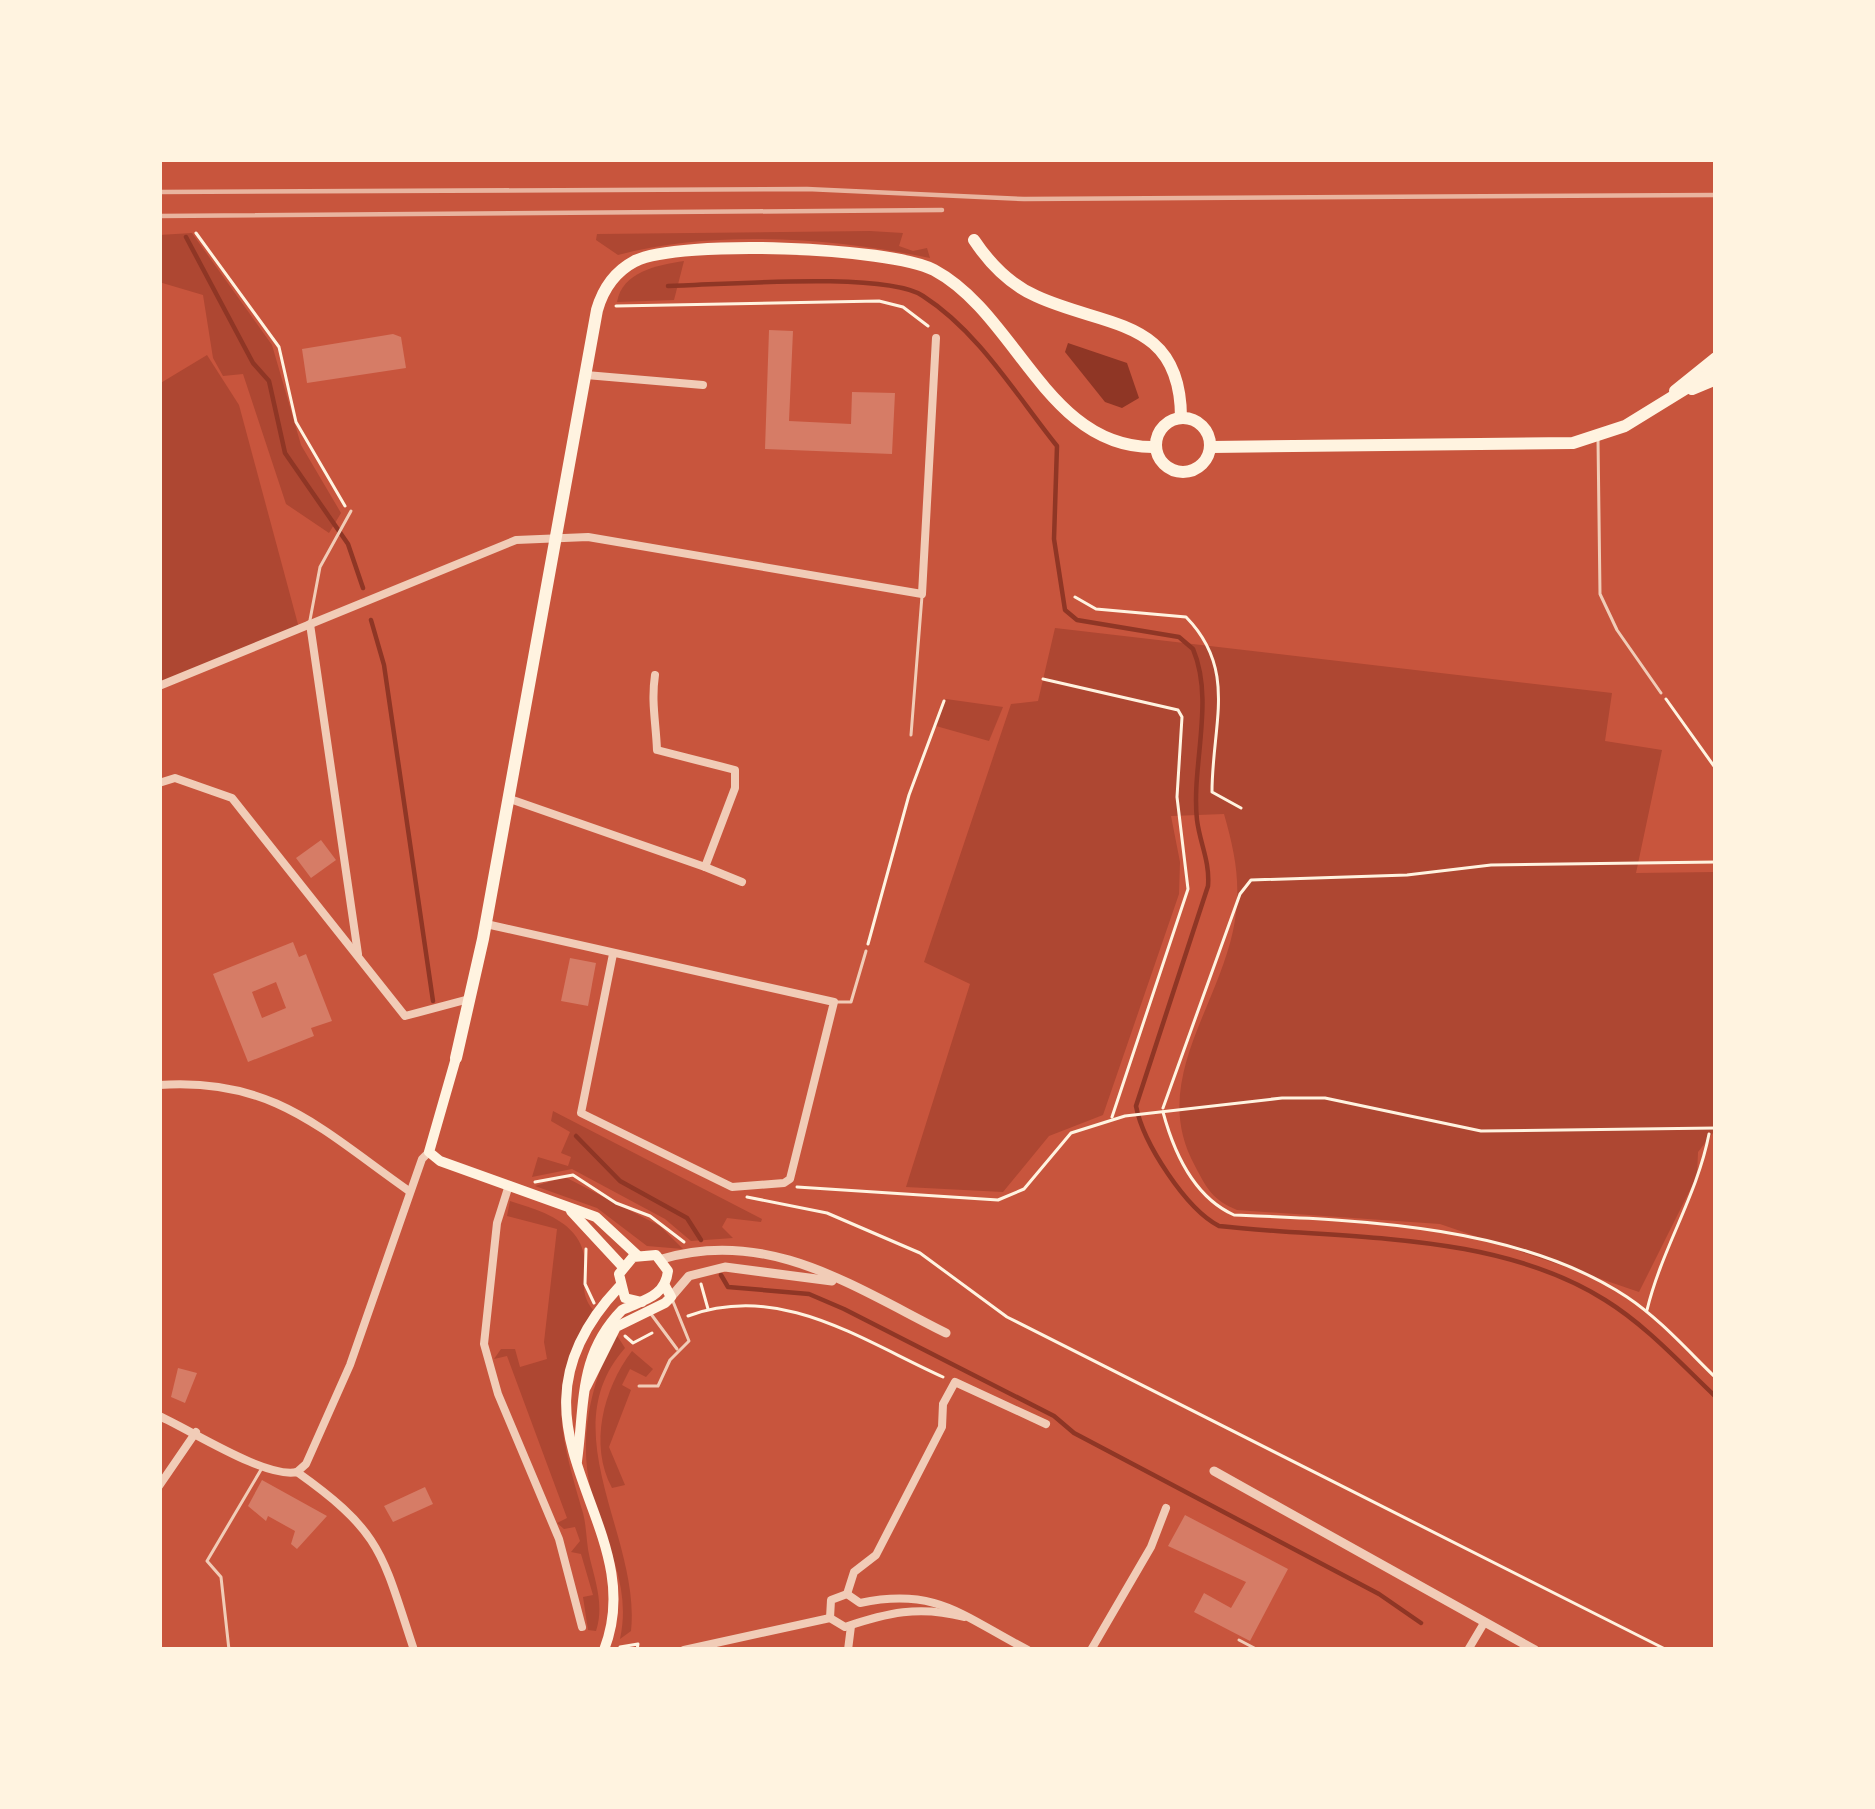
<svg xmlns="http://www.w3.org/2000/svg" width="1875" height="1809" font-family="'PT Sans Narrow',sans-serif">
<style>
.green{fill:#ae4732}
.water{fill:#8f3625}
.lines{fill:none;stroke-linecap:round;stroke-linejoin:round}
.stream{stroke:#8f3625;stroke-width:4.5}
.building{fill:#d67c66;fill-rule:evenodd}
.path{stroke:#fff3e0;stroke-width:3}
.service{stroke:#f1ccb7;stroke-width:3}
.minor{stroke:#f1ccb7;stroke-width:8}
.tertiary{stroke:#f1ccb7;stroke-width:9}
.secondary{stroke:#fff3e0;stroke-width:10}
.primary{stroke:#fff3e0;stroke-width:12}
.motorway{stroke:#fff3e0;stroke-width:14}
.rail{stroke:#e9b49f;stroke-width:4.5}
</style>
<rect width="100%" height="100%" fill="#c8553d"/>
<g class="green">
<path d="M870,231L903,233L899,246L913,251L927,248L930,258C833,238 715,229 618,255L596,240L597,234Z"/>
<path d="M192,233L272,345L301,445L341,513L329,533L286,504L243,374L223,376L213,358L203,295L159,282V235Z"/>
<path d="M684,261L674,300L617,302C622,272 657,265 684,261Z"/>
<path d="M207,355L239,405L299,628L159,683V384Z"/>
<path d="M1055,628L1612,693L1605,741L1662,750L1636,873L1716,872V1129L1698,1152L1697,1176L1639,1292L1440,1224L1237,1210C1213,1200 1207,1189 1195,1166C1150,1084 1215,1013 1233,931C1242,888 1236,856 1224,814L1171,816L1180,862L1179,894L1103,1115L1049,1136L1003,1192L906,1187L970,984L924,962L1011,704L1038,701Z"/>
<path d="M946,699L1003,707L989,741L936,726Z"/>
<path d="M553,1111L762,1219L761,1222L727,1218L722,1227L733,1238L691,1241L665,1219L572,1169L532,1177L538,1157L568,1166L571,1157L561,1153L570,1132L551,1121Z"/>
<path d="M565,1177L660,1226L683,1249L647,1246L597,1208L535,1186Z"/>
<path d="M510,1201C542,1211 584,1223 585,1264C585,1283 580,1294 593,1310C546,1388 559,1431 583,1513C587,1528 586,1544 590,1559C596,1583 604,1606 596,1631L588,1630L583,1597L593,1595L581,1554L571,1552L580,1541L575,1527L564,1529L557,1523L567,1518L507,1356L494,1359L501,1349H515L520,1367L547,1359L544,1342L557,1229L507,1216Z"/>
<path d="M616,1334L625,1348C551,1432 641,1537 631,1631L620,1639C634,1575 594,1529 587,1468C582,1422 595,1374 616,1334Z"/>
<path d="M632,1351L653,1369L646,1377L630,1369L622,1385L631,1390L609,1447L625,1485L612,1488C589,1445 603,1389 632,1351Z"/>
</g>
<path class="water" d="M1068,343L1127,363L1139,398L1122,408L1105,402L1065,352Z"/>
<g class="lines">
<g class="stream">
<path d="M186,237L253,363L269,381L285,453L348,544L363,588"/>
<path d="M668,286C721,285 885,271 923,296C979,332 1016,395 1057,446L1054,539L1065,610L1077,620L1179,637L1193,649C1215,701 1191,766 1197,820C1200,844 1210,861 1208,886L1136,1106C1143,1143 1186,1209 1219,1226C1344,1240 1494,1230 1605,1300C1647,1326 1681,1364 1716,1397"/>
<path d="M371,620L384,665L433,1001"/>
<path d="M576,1136L620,1181L687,1218L701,1240"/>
<path d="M721,1275L728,1287L809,1294L844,1309L1054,1416L1074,1433L1379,1594L1421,1623"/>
</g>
</g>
<g class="building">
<path d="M769,330L793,331L789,421L851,424L852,392L895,393L892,454L765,449Z"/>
<path d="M393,334L401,337L406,368L307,383L302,349Z"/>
<path d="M321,840L336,860L311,878L296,858Z"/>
<path d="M293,942L299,957L306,954L332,1021L311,1028L314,1036L248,1062L213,974ZM276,982L286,1008L262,1018L252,992Z"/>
<path d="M570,958L596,963L588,1006L561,1001Z"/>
<path d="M178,1368L197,1373L185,1403L171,1397Z"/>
<path d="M262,1480L327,1516L297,1549L291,1544L295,1531L268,1516L266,1521L248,1506Z"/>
<path d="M425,1487L433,1504L393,1522L384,1506Z"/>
<path d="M1185,1515L1288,1569L1250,1641L1194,1612L1204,1593L1231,1608L1246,1582L1168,1546Z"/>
</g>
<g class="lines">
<g class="path">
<path d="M196,233L279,347L296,422L345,506"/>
<path d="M616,306L879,301L903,307L928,326"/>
<path d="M1075,597L1096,609L1186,617C1238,670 1212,724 1212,792L1241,808"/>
<path d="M1043,679L1178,710L1182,717L1177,797L1188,889L1112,1117"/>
<path d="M1666,699L1716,769"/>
<path d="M868,944L909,795L944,701"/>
<path d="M1163,1108L1240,894L1251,880L1407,875L1491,865L1716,862"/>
<path d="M1163,1112C1174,1153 1194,1197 1234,1215C1360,1220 1518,1225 1627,1297C1660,1319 1688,1351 1716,1378"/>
<path d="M535,1182L573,1175L616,1203L650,1216L684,1242"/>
<path d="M797,1187L998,1200L1024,1189L1071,1133L1125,1116L1282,1098H1325L1481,1131L1716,1128"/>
<path d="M747,1197L827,1213L920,1253L1007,1317L1667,1650"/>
<path d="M586,1249L585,1284L594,1303"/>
<path d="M701,1284L708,1309"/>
<path d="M1647,1310C1662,1248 1697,1196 1709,1134"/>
<path d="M688,1316C781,1282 861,1340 943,1377"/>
<path d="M625,1336L633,1343L652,1333"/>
<path d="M620,1647L638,1644L637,1650"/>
</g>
<g class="service">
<path d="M1598,439L1600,594L1617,630L1661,693"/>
<path d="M310,620L320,567L351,511"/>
<path d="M911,735L922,596"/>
<path d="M835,1002H851L866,951"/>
<path d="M651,1314L677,1349"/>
<path d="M639,1386H658L670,1360L689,1341L672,1299"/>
<path d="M1239,1640L1258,1650"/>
<path d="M229,1650L221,1577L207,1561L262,1468"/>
</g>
<g class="minor">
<path d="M586,375L703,385"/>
<path d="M310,624L358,954"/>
<path d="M159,686L516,540L588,537L922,594L936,338"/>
<path d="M159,783L175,778L232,798L405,1016L469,999"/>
<path d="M510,799L705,867L735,788V770L657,750C656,723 651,702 655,675"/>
<path d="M705,867L742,882"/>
<path d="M486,924L834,1002L790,1179L784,1183L732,1187L581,1113L613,954"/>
<path d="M159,1085C273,1077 322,1130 409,1191"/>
<path d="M509,1185L497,1223L484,1344L498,1394L559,1539L582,1627"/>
<path d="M159,1416C191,1430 266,1479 297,1472C383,1533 382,1554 414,1650"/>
<path d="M297,1472L306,1464L350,1365L422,1159L429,1152"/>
<path d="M159,1486L196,1432"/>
<path d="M847,1594L854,1572L876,1555L942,1427L943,1404L955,1382L1046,1424"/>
<path d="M847,1594L860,1603C937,1587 962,1616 1028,1650"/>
<path d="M830,1618L831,1600L847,1594"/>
<path d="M684,1650L830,1618L845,1627C886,1613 919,1605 964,1617"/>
<path d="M848,1650L851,1626"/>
<path d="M1091,1650L1151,1547L1166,1508"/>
<path d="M1468,1650L1484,1623"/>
</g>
<g class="tertiary">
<path d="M662,1259C768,1227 854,1287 946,1333"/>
<path d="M671,1297L689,1276L725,1267L832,1281"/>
<path d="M1214,1471L1535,1650"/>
</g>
<g class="secondary">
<path d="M456,1058L429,1152L440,1161L596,1217L637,1255"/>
<path d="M571,1211L622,1266"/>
<path d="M586,1387L616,1327L665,1303L671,1297L665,1286"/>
<path d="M577,1461C585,1403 578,1355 622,1310C643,1300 665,1297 668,1271L656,1255L633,1257L619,1274L625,1298L642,1302"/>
<path d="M604,1650C654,1522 485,1429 619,1287"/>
</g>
<g class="primary">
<path d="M974,240C990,264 1009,284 1036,296C1105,328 1181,317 1181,418"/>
<path d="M1675,391L1716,358"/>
<circle cx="1183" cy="445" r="27"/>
<path d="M1211,447L1573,443L1625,426L1716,370"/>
<path d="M456,1058L483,939L597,310C603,289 616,271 635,261C681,239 889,247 934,270C1018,315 1047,450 1156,447"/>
</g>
<path class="motorway" d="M1692,388L1716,378"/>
<g class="rail">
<path d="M159,192L807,189L1024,199L1716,195"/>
<path d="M159,216L942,210"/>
</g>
</g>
<rect width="1875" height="1809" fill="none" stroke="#fff3e0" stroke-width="324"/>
</svg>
